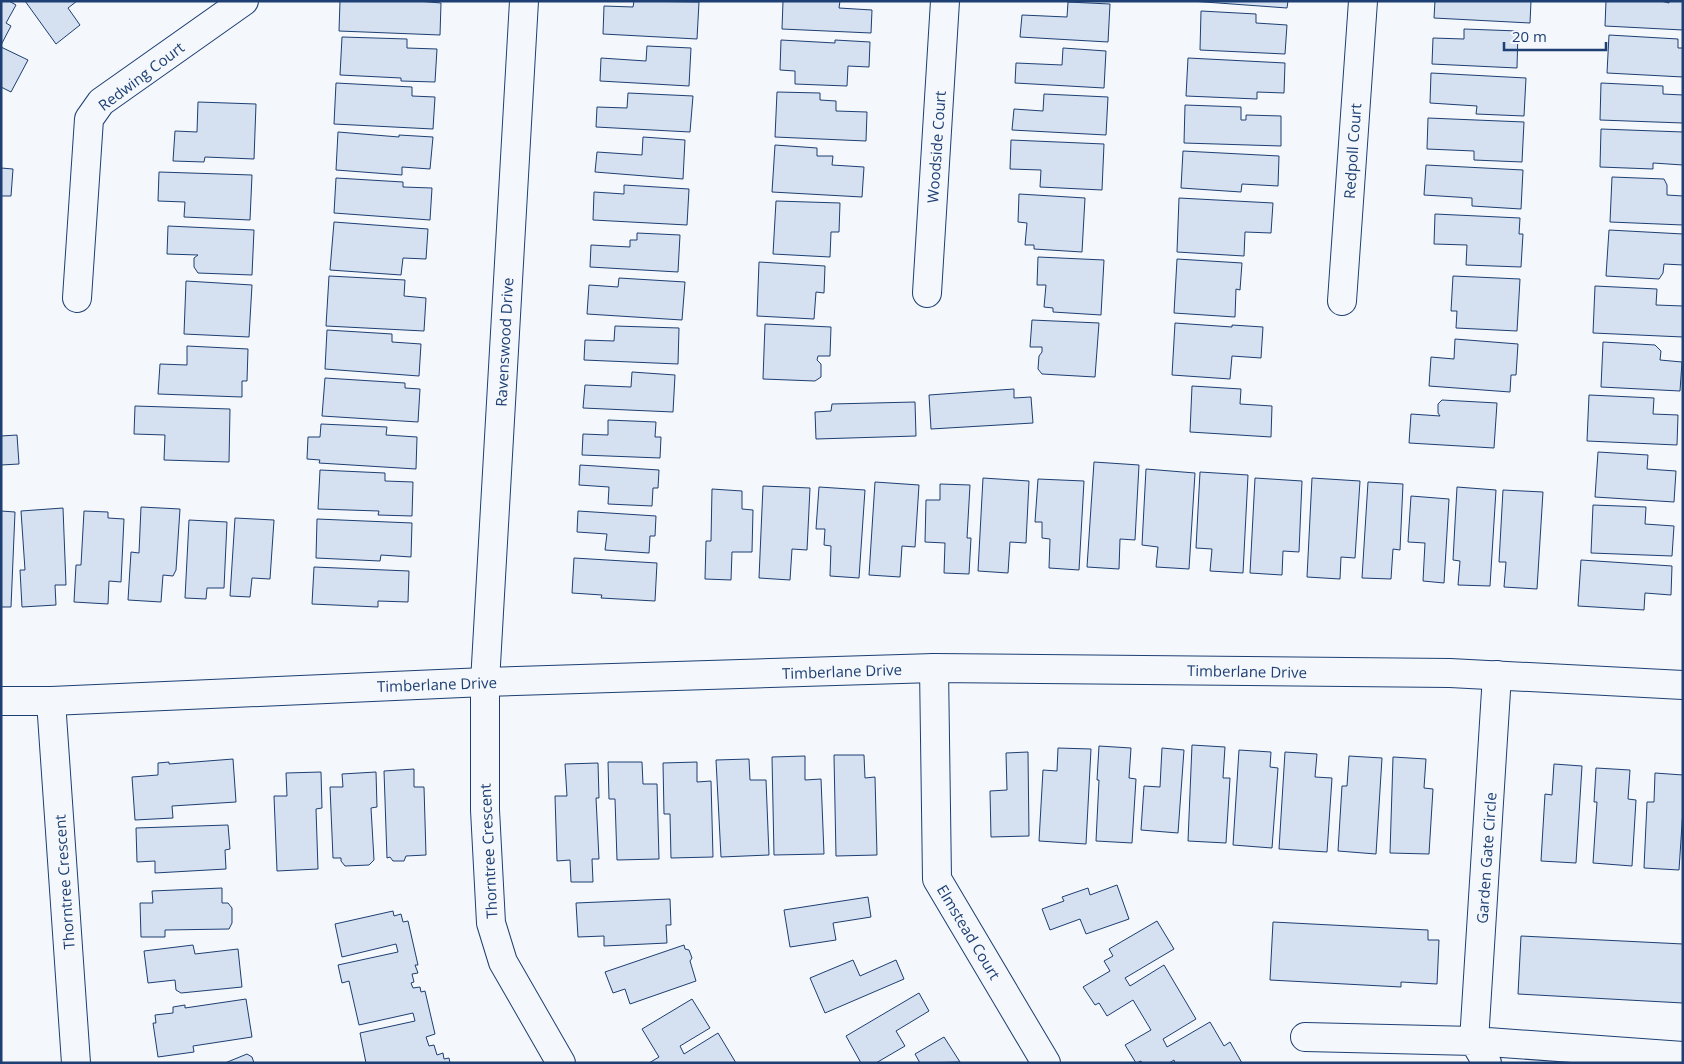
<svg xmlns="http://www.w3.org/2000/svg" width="1684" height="1064" font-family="'Open Sans',sans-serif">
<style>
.building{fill:#d5e0f0;stroke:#1d3f73}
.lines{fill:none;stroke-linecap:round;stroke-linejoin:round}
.minor-casing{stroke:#1d3f73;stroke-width:30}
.minor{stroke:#f4f7fb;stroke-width:28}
.labels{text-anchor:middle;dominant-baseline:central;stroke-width:4;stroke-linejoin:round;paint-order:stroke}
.street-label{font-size:15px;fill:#1d3f73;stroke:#f4f7fb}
</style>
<rect width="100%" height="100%" fill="#f4f7fb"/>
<g class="building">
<path d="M1,1H9L16,5L6,23L11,26L1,45Z"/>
<path d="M25,1H77L68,8L80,25L56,44Z"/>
<path d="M340,1H418L441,3L440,35L339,31Z"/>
<path d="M634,1L699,2L697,39L603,34L604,6L633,7Z"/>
<path d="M783,1H840L839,8L872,10L871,33L782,29Z"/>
<path d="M1191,1H1288L1287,8Z"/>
<path d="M1435,1H1531L1530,23L1434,18Z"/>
<path d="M1606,1H1661L1669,3V1H1683V30L1605,26Z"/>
<path d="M1068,2L1110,4L1108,42L1020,37L1022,15L1067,17Z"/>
<path d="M1201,11L1256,14V23L1287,25L1285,54L1200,50Z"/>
<path d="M1464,29L1518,31L1517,68L1432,64L1433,38L1464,39Z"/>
<path d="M1609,35L1678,39V48H1683V77L1607,73Z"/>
<path d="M342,37L407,39V48L437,49L435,82L401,81V78L340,75Z"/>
<path d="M781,40L835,43V40L870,42L869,67L848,66L847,86L795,84V71L780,70Z"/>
<path d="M647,46L691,48L689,86L600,81L601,58L646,61Z"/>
<path d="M1,47L28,60L11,92L1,87Z"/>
<path d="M1063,48L1106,51L1104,88L1015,83L1016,63L1062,65Z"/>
<path d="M1188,58L1285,63L1284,93L1257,92V99L1186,96Z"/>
<path d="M1431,73L1526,78L1524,116L1476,114L1477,106L1430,103Z"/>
<path d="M336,83L412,87V96L435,97L433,129L334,124Z"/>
<path d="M1601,83L1663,86V94L1683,95V123L1600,120Z"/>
<path d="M777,92L820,93V100L836,101V111L867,112L866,141L775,137Z"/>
<path d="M628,93L693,96L690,132L596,127L597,107L627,108Z"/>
<path d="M1044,94L1108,97L1106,135L1012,130L1014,109L1043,111Z"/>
<path d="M198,102L256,104L254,159L205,157L204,162L173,161L175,131L197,132Z"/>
<path d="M1185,105L1241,107V120H1246V115L1281,116V146L1184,143Z"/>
<path d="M1428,118L1524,122L1522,162L1474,160V151L1427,149Z"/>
<path d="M1601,129L1683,132V165L1653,163V169L1600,167Z"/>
<path d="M338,132L399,137V135L433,137L430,169L402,167V175L336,170Z"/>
<path d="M643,137L685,140L683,179L595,172L597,152L642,155Z"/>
<path d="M1011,140L1104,144L1102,190L1040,187L1041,170L1010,169Z"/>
<path d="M775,145L817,148V156H833L832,165L864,167L862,197L772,192Z"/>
<path d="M1183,151L1279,156L1278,186L1242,184L1241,192L1181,188Z"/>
<path d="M1426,165L1523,170L1521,209L1472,206V198L1424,195Z"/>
<path d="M1,168L13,169L11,196H1Z"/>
<path d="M159,172L252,175L250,220L184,217L185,202L158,201Z"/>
<path d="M1612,177L1664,179L1667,185V195L1683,196V225L1610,222Z"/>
<path d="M336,178L403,182V187L432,188L430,220L334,213Z"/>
<path d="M624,185L689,189L687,225L593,220L594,192L624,194Z"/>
<path d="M1019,194L1085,198L1082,252L1034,249V245H1025L1027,223L1018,222Z"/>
<path d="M1179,198L1273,203L1271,233L1245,232L1244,256L1177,252Z"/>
<path d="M776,201L840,203L839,232H831L830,257L773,254Z"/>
<path d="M1435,214L1520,218L1519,234H1523L1521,267L1466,265L1467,245L1434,244Z"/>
<path d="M334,222L428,229L426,259L403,258L401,275L330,270Z"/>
<path d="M168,226L254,230L252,275L198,273L194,267V258L198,255L167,254Z"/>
<path d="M1609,230L1683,234V265L1664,264L1663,273L1659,279L1606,276Z"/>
<path d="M637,233L680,235L678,272L590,267L591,245L630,247V240H637Z"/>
<path d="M1038,257L1104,260L1101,315L1053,312V308L1044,307L1046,285H1037Z"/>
<path d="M1177,259L1242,263L1240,290L1236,289L1235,317L1174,313Z"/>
<path d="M759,262L825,266L824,293L816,292L814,319L757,316Z"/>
<path d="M329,276L405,280L404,296L426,298L424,331L326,326Z"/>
<path d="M1453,276L1520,279L1517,331L1456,328L1457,311H1451Z"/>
<path d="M619,278L685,282L682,320L587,314L589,285L618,287Z"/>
<path d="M186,281L252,285L249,337L184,334Z"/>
<path d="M1595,286L1657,289L1656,305L1683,306V337L1593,333Z"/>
<path d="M1032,320L1099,323L1095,377L1042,374L1038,369L1039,356L1042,352V347H1030Z"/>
<path d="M1175,323L1232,327V325L1263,327L1261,358L1232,356L1230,379L1172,375Z"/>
<path d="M765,324L831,327L830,356H818L817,360L821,364V377L815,381L763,379Z"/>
<path d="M615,326L679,328L678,364L584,360L585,340L614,341Z"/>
<path d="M327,330L392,334V342L421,344L419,376L325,369Z"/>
<path d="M1455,339L1518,344L1516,375H1511L1510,392L1429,386L1431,357L1454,359Z"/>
<path d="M1603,342L1655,345L1661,351L1660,360L1682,362L1680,391L1601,387Z"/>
<path d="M187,346L248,349L247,381H242V397L158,394L160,364L187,365Z"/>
<path d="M632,372L675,375L673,412L583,408L585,385L631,387Z"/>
<path d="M325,378L405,383V388L420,389L418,422L322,416Z"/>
<path d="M1192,386L1241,389L1240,404L1272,406L1271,437L1190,432Z"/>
<path d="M1014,389V398L1031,397L1033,423L931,429L929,395Z"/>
<path d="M1589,395L1654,398L1653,414L1678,415L1677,445L1587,441Z"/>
<path d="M1442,400L1497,403L1494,448L1409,443L1411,414L1440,416L1438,413V404Z"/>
<path d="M915,402L916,436L816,439L815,412L831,411L832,404Z"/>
<path d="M135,406L230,409L229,462L164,460L165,435L134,434Z"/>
<path d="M608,420L656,422L655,437H661L660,458L582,455L583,434L608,435Z"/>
<path d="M321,424L387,427L386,435L417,437L416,469L319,463L320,460L307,459L308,437H320Z"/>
<path d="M17,435L19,464L1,465V436Z"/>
<path d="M1598,452L1648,455L1647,469L1676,471L1674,502L1595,497Z"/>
<path d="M1094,462L1139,465L1135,540L1120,539L1119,569L1087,567Z"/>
<path d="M580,465L659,470L658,488H653L652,506L608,504L609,487L579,485Z"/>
<path d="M1146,469L1195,473L1189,569L1156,567L1158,547L1142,545Z"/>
<path d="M320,470L385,473V481L413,482L412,516L378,515L379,511L318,509Z"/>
<path d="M1200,472L1248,475L1243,573L1210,571L1212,549L1196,548Z"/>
<path d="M983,478L1029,481L1026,543L1010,542L1008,573L978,571Z"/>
<path d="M1255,478L1302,481L1299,552L1283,551L1282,575L1250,573Z"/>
<path d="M1312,478L1360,481L1355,558L1341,557L1340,579L1307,577Z"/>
<path d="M1038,479L1084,481L1079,570L1049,568L1050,539L1042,538V522H1035Z"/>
<path d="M875,482L919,485L915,547L902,546L900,577L869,575Z"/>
<path d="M1368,482L1403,484L1400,550L1393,549L1391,579L1362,578Z"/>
<path d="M940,484L970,485L967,538H971L969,574L944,573L945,543L925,542L926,500H940Z"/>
<path d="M763,486L810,488L807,550L792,549L790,580L759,578Z"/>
<path d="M819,487L865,490L859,578L830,576L831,546L824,545L825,529H816Z"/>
<path d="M1457,487L1496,490L1490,586L1458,585L1460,561L1453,560Z"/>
<path d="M712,489L742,491V509L753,510L752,552H732L731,580L705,579L706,541H711Z"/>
<path d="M1503,490L1543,492L1537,589L1504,587L1506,562H1499Z"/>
<path d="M1411,496L1449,499L1444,583L1423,581L1425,543L1408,542Z"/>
<path d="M1593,505L1646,507L1645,524L1674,526L1672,556L1591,553Z"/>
<path d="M141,507L180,509L176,570L173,576L163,575L161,602L128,600L131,552L139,553Z"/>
<path d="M63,508L66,585H55L56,605L22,607L20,570H25L21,511Z"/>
<path d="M1,511L15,512L11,607H1Z"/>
<path d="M84,511L108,512V518L124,519L121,582L109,581L108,604L74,602L76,565H81Z"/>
<path d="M578,511L656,516L655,536H650L649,553L605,550L607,534L577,532Z"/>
<path d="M235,518L274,520L270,579L252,578L250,597L230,596Z"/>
<path d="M317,519L412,523L411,557L381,555L380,561L316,558Z"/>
<path d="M189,520L227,522L224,588H207L206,599L185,598Z"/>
<path d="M574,558L657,563L655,601L601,598L602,595L572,593Z"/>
<path d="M1581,560L1672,566L1671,595L1645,593L1644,610L1578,606Z"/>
<path d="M314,567L409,571L408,602L378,601V607L312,604Z"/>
<path d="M1192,745L1225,747L1223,778H1230L1226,843L1188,841Z"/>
<path d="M1099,746L1131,748L1129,778L1136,779L1132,843L1096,841L1099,780H1097Z"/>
<path d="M1058,748L1091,749L1086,844L1039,841L1043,770L1057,771Z"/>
<path d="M1162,748L1184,750L1178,833L1141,830L1144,786L1160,787Z"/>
<path d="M1239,750L1271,752L1270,767L1278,768L1272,848L1233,845Z"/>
<path d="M1028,752L1029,836L991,837L990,791L1007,790L1006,753Z"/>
<path d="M1285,752L1317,754L1315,777L1332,778L1327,852L1279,849Z"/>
<path d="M834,755H864L865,778L875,777L877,855L836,856Z"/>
<path d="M805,756V780L821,779L824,854L774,855L772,757Z"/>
<path d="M1349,756L1382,758L1376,854L1338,851L1342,786H1347Z"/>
<path d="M1393,757L1426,759L1424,788L1433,789L1429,854L1390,853Z"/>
<path d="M233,759L236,802L172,806L173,818L135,820L132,777L158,775V763L169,762V764Z"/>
<path d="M749,759L750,780H766L769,855L721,857L716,760Z"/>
<path d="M608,762H642L643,784H657L659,859L617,860L615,799H609Z"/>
<path d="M697,762V782L711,781L713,857L671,858L670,814H664L663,763Z"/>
<path d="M598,763L599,798H596L599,859H592L593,882H571L570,860L557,861L555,796H567L565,764Z"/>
<path d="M1554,764L1582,766L1576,863L1541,861L1545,794L1552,795Z"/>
<path d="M1596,768L1630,770L1628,799L1636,800L1632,866L1593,863L1597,802H1594Z"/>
<path d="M414,769V787H424L426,855L406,856L404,861H393L390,857L387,858L384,771Z"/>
<path d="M321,772L322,808L316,809L318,869L277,871L274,796H287L286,773Z"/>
<path d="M376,772L377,807L371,808L374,860L369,865L345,866L341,861V858H333L330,787H343L342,774Z"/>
<path d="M1655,773L1683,775V809L1679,870L1644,868L1647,802H1654Z"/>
<path d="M228,825L230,849L225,850L226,869L155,873V861L137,862L136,828Z"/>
<path d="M1117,885L1129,919L1086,934L1080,919L1050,930L1042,909L1064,901L1062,897L1088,888L1090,895Z"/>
<path d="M222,888V903H228L232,908V923L229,929L165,930V937H141L140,903H153L152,891Z"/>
<path d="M868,897L871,917L833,923L836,940L790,947L784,910Z"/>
<path d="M670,899L671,925H666L667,943L604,946V936L578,937L576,903Z"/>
<path d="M393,911L394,916L401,914L403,922L408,921L418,965H415L418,973L412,974L414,982L411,983L413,988L420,987L421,992L425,991L435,1034L426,1037L429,1046L434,1045L437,1055L443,1053L444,1059L449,1058L450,1063H366L360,1033L415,1021L413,1013L359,1025L349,981L342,983L338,965L398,952L396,944L342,957L335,924Z"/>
<path d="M1157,921L1174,949L1125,978L1130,986L1164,965L1196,1019L1163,1039L1167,1047L1210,1022L1224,1046L1230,1042L1242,1063H1175L1174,1060L1169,1063H1142L1141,1061L1136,1063L1125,1045L1151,1030L1133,1000L1107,1016L1099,1003L1095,1005L1083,987L1110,971L1104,961L1113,956L1109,949Z"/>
<path d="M1273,922L1428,930V940H1439L1437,984L1401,982V987L1270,980Z"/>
<path d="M1521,936L1683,944V1003L1518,994Z"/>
<path d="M193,945L195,954L238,949L242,987L181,993L176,990L175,980L148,983L144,951Z"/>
<path d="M684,945L685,949L689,950L692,958L690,961L696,981L630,1004L625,989L613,993L605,972Z"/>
<path d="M853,960L860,976L896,960L904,979L825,1013L810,978Z"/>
<path d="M919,993L929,1011L896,1031L905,1046L876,1063H861L846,1036Z"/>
<path d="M246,999L252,1037L193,1046L194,1052L158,1057L153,1023H156L155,1015L173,1013V1007L185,1005V1008Z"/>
<path d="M692,999L710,1028L680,1046L684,1054L718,1033L736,1063H649L659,1057L642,1029Z"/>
<path d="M944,1037L960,1062L920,1063L915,1054Z"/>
<path d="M247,1054L252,1057L254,1063H225Z"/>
</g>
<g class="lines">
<g class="minor-casing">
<g id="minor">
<path d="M524,1L485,682V810L491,923L503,962L561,1063"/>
<path d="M927,293L945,1"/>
<path d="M77,298L89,119L101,102L244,1"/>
<path d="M1342,301L1363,1"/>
<path d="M934,668L937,879L1046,1063"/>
<path d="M1497,675L1474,1041L1683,1056"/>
<path d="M1,701H51L485,682L934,668L1450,673L1683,685"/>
<path d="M51,701L76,1063"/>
<path d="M1305,1037L1474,1041L1487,1063"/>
</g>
</g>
<use href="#minor" class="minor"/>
</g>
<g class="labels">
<g class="street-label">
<text transform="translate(141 76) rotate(-37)">Redwing Court</text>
<text transform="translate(936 147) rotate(-86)">Woodside Court</text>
<text transform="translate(1352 151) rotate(-86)">Redpoll Court</text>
<text transform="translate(504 342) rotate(-87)">Ravenswood Drive</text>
<text transform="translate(842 671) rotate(-2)">Timberlane Drive</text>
<text transform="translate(1247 671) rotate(1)">Timberlane Drive</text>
<text transform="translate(437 684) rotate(-2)">Timberlane Drive</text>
<text transform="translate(488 851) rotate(-93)">Thorntree Crescent</text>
<text transform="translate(1486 858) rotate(-86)">Garden Gate Circle</text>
<text transform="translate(64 882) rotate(-94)">Thorntree Crescent</text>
<text transform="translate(969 932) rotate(59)">Elmstead Court</text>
</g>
</g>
<rect width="1684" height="1064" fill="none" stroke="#1d3f73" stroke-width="5"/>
<path d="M1504 42v8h102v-8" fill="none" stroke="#1d3f73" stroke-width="2.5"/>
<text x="1512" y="42" font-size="15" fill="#1d3f73" stroke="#f4f7fb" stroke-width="4" paint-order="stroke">20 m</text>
</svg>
